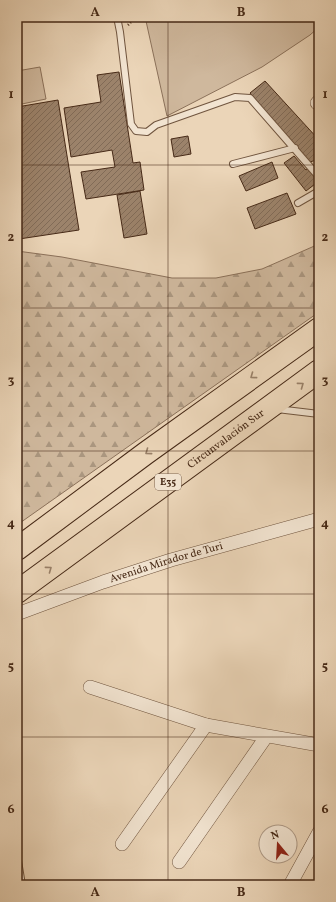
<svg xmlns="http://www.w3.org/2000/svg" width="336" height="902" font-family="Vollkorn,serif">
<style>
.forest{fill:url(#forest-firs);stroke:#8b715a}
.pitch{fill:#cfb89d;stroke:#8b715a}
.building{fill:url(#building-hatch);stroke:#472a17}
.lines{fill:none;stroke-linecap:round;stroke-linejoin:round}
.lane-casing{stroke:#70553f;stroke-width:8}
.street-casing{stroke:#70553f;stroke-width:14}
.highway-casing{stroke:#472a17;stroke-width:24}
.path{stroke:#472a17;stroke-width:2.5;stroke-dasharray:1 2;stroke-linecap:butt}
.lane{stroke:#f2e4d1;stroke-width:6}
.street{stroke:#f2e4d1;stroke-width:13}
.highway{stroke:#ebd5b8;stroke-width:22}
.oneway{stroke:#998068}
.grid{fill:none;stroke:#472a17;stroke-width:1;stroke-opacity:0.55}
.labels{text-anchor:middle;dominant-baseline:central;stroke-width:3;stroke-linejoin:round;paint-order:stroke}
.shield{fill:#f2e4d1;stroke:#7a624f;stroke-width:1}
.shield-label{font-size:10px;font-weight:bold;fill:#472a17}
.street-label{font-size:11px;fill:#472a17;stroke:#f2e4d1}
.neatline{fill:none;stroke:#472a17;stroke-width:1.5}
.grid-label{font-size:13px;text-anchor:middle;font-weight:bold;fill:#472a17}
</style>
<defs>
<pattern id="forest-firs" width="22" height="20" patternUnits="userSpaceOnUse"><rect width="22" height="20" fill="#cfb89d"/><path d="M5 1l3.5 6h-7zM16 11l3.5 6h-7z" fill="#aa967f"/></pattern>
<pattern id="building-hatch" width="6" height="6" patternUnits="userSpaceOnUse"><rect width="6" height="6" fill="#9c836b"/><path d="M-1 1l2-2M0 6l6-6M5 7l2-2" fill="none" stroke="#816b57"/></pattern>
</defs>
<rect width="100%" height="100%" fill="#ebd5b8"/>
<filter id="stains"><feTurbulence type="fractalNoise" baseFrequency=".005" numOctaves="4"/><feColorMatrix values="0 0 0 0 .2 0 0 0 0 .09 0 0 0 0 .02 0 0 0 .5 -.17"/></filter>
<radialGradient id="worn" r=".72"><stop offset=".6" stop-color="#630" stop-opacity="0"/><stop offset="1" stop-color="#630" stop-opacity=".3"/></radialGradient>
<path class="forest" d="M319,244V312L17,525V251L62,257L172,278H216L262,269Z"/>
<g class="pitch">
<path d="M153,17H319V27L310,35L262,67L167,116L146,21Z"/>
<path d="M40,67L46,99L17,105V71Z"/>
</g>
<g class="building">
<path d="M119,72L133,163L140,162L144,190L86,199L81,172L115,167L112,150L71,157L64,108L101,102L97,75Z"/>
<path d="M265,81L319,140V159L307,163L250,93Z"/>
<path d="M58,100L79,230L19,239L17,229V107Z"/>
<path d="M188,136L191,154L174,157L171,139Z"/>
<path d="M294,156L306,170L310,167L319,179V181L306,191L284,163Z"/>
<path d="M272,162L278,178L246,191L239,176Z"/>
<path d="M140,191L147,234L124,238L117,195Z"/>
<path d="M287,193L296,214L255,229L247,208Z"/>
</g>
<g class="lines">
<g class="lane-casing">
<g id="lane">
<path d="M117,17L120,32L131,124L136,131L147,132L156,125L235,97L250,98L319,177"/>
<path d="M233,164L295,148"/>
<path d="M298,203L317,192L319,188"/>
<path d="M277,409L319,414"/>
<path d="M17,855L22,885"/>
</g>
</g>
<g class="street-casing">
<g id="street">
<path d="M317,103L319,101"/>
<path id="s1" d="M17,614L103,582L171,560L319,519"/>
<path d="M90,687L206,725"/>
<path d="M122,844L206,725L319,745"/>
<path d="M179,862L266,737"/>
<path d="M290,885L319,832"/>
</g>
</g>
<g class="highway-casing">
<g id="highway">
<path d="M17,549L146,453L319,329"/>
<path id="s2" d="M17,592L319,371"/>
</g>
</g>
<path class="path" d="M128,25L136,17"/>
<use href="#lane" class="lane"/>
<use href="#street" class="street"/>
<use href="#highway" class="highway"/>
</g>
<defs><path id="oneway-chevron" d="M-2-3.5L2.5 0L-2 3.5" fill="none" stroke-width="1.6" stroke-linecap="round" stroke-linejoin="round"/></defs>
<g class="oneway">
<use href="#oneway-chevron" transform="translate(253 376) rotate(144)"/>
<use href="#oneway-chevron" transform="translate(301 385) rotate(-36)"/>
<use href="#oneway-chevron" transform="translate(148 452) rotate(144)"/>
<use href="#oneway-chevron" transform="translate(49 569) rotate(-36)"/>
</g>
<path class="grid" d="M168,17V885M17,165H319M17,308H319M17,451H319M17,594H319M17,737H319"/>
<g class="labels">
<rect class="shield" x="155" y="474" width="26" height="16" rx="3"/>
<g class="shield-label">
<text x="168" y="482">E35</text>
</g>
<g class="street-label">
<text stroke="none"><textPath href="#s2" startOffset="259">Circunvalación Sur</textPath></text>
<text stroke="none"><textPath href="#s1" startOffset="158">Avenida Mirador de Turi</textPath></text>
</g>
</g>
<rect width="336" height="902" fill="none" stroke="#ebd5b8" stroke-width="44"/>
<g transform="translate(278 844) rotate(342)"><circle r="19" fill="#f2e4d1" stroke="#ae9a87"/>
<path d="M0-3L7 15L0 10L-7 15Z" fill="#8f2418"/>
<text y="-6" font-size="11" font-weight="bold" text-anchor="middle" fill="#472a17">N</text>
</g>
<rect x="22" y="22" width="292" height="858" class="neatline"/>
<g class="grid-label">
<text x="95" y="16">A</text>
<text x="241" y="16">B</text>
<text x="11" y="98">1</text>
<text x="325" y="98">1</text>
<text x="11" y="241">2</text>
<text x="325" y="241">2</text>
<text x="11" y="384">3</text>
<text x="325" y="384">3</text>
<text x="11" y="527">4</text>
<text x="325" y="527">4</text>
<text x="11" y="670">5</text>
<text x="325" y="670">5</text>
<text x="11" y="813">6</text>
<text x="325" y="813">6</text>
<text x="95" y="896">A</text>
<text x="241" y="896">B</text>
</g>
<rect width="100%" height="100%" filter="url(#stains)"/>
<rect width="100%" height="100%" fill="url(#worn)"/>
</svg>
